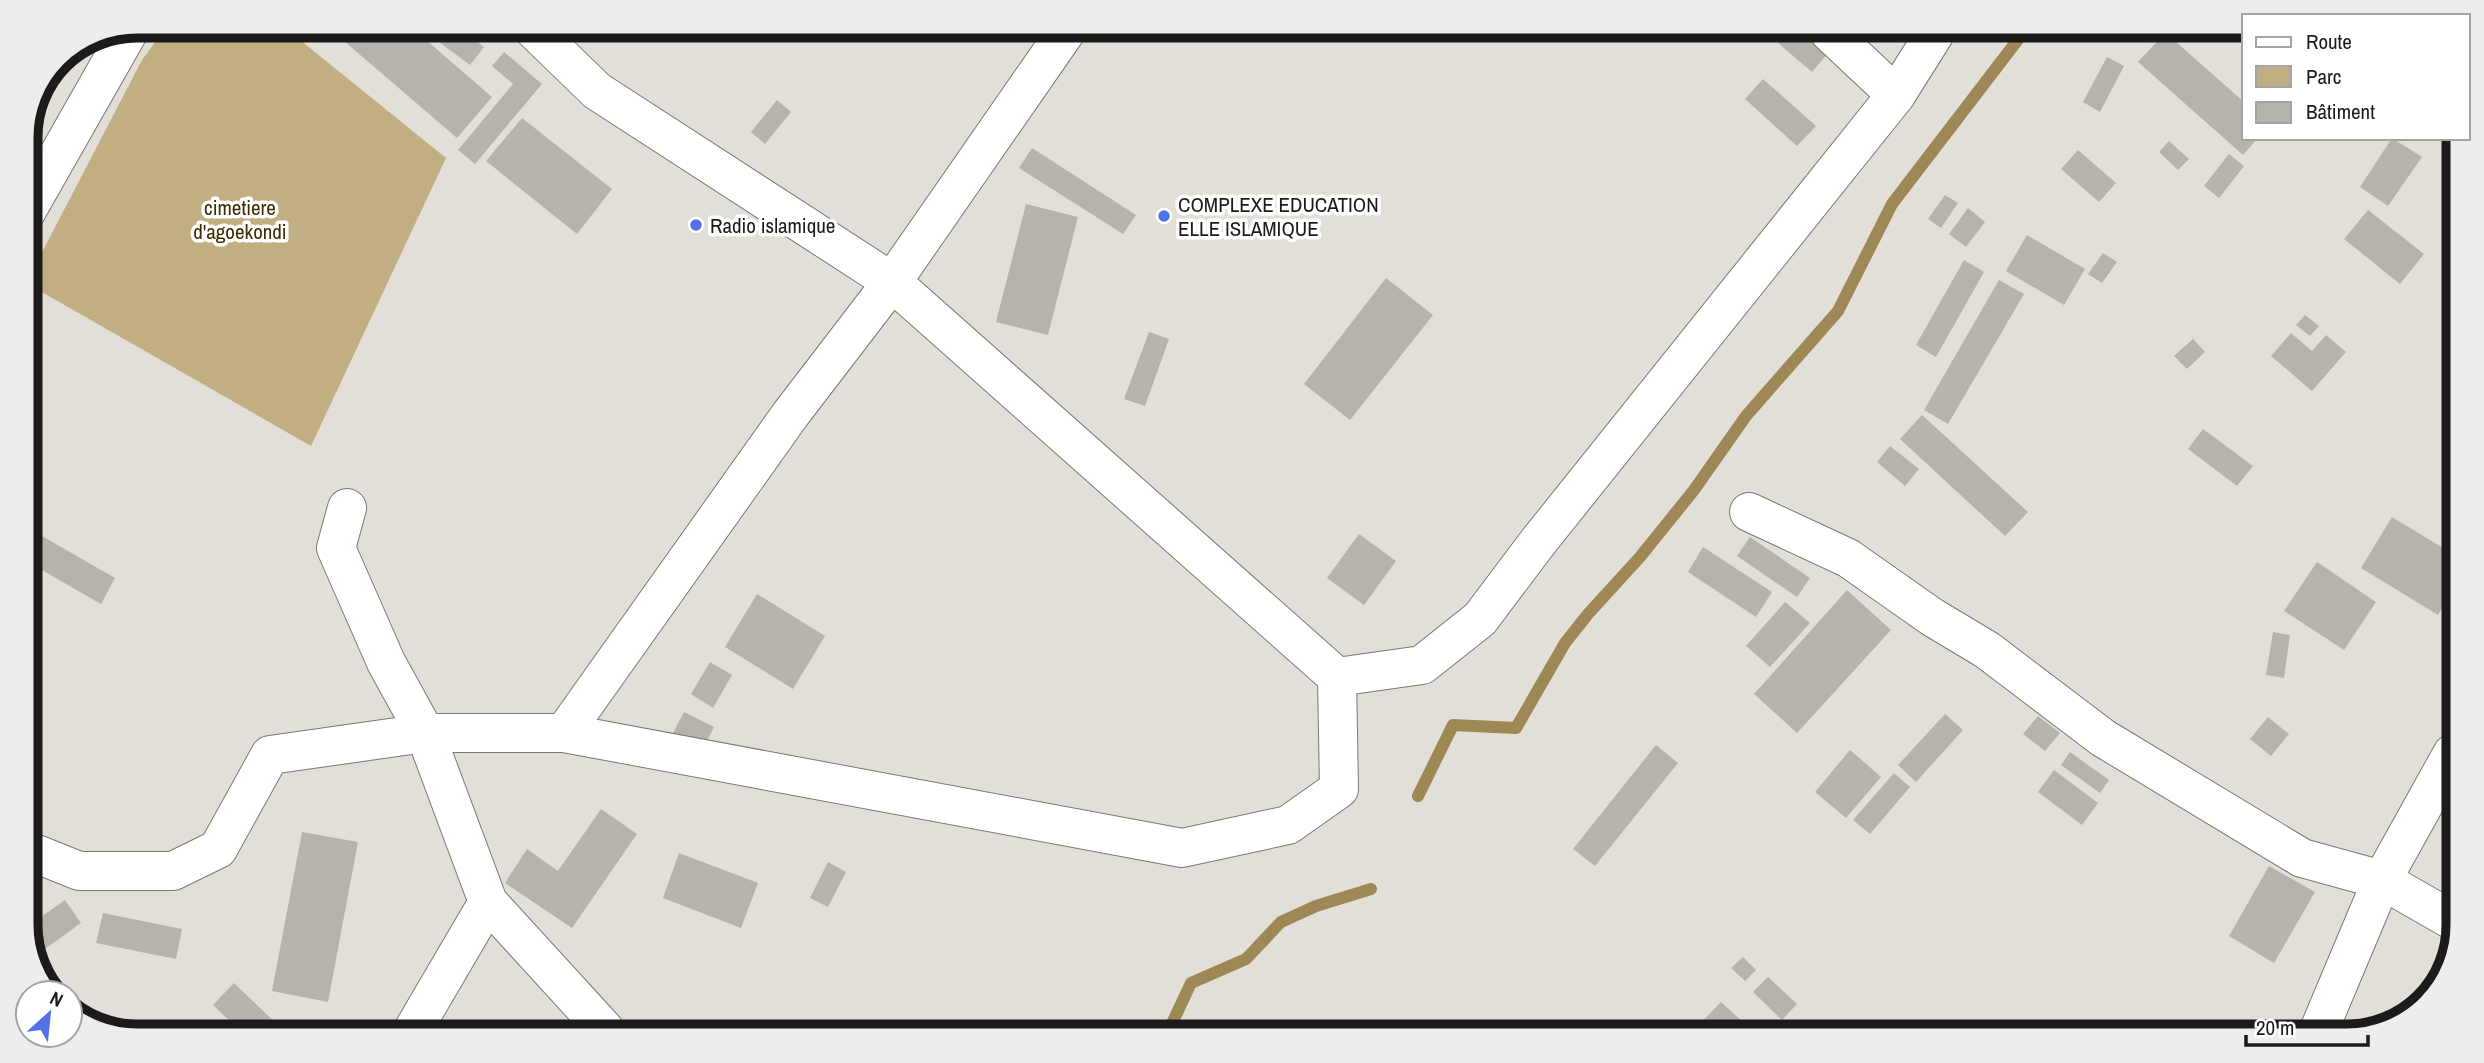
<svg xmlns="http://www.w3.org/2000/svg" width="2484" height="1063" font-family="'Archivo Narrow',sans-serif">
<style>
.green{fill:#c1af83}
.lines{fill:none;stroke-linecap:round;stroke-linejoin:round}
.stream{stroke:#9d8856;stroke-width:12}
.building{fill:#b6b3ac}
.minor-casing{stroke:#7c7972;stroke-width:40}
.minor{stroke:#fff;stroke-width:38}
.poi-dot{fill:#5072e6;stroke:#fff;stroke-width:2.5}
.labels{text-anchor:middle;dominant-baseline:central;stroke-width:7;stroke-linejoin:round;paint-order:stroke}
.poi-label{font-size:21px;fill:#1d1b19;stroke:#fff;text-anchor:start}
.park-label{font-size:21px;fill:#3d2e02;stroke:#fff}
.rim{fill:none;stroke:#1d1b19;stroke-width:9}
</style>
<rect width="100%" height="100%" fill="#e2dfd8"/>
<path class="green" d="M167,26L284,27L446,158L311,446L26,283L142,60Z"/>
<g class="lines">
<g class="stream">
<path d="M1418,796L1453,725L1516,728L1565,643L1588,614L1640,557L1694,490L1746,416L1838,311L1892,204L2023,33"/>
<path d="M1168,1032L1191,983L1246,959L1281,922L1316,906L1371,889"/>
</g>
</g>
<g class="building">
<path d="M356,27H411L492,97L457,138L344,41Z"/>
<path d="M449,27H459L484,47L470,65L439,42Z"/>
<path d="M1788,32H1803L1828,53L1812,72L1778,43Z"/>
<path d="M2164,34H2167L2244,102V138H2258L2243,155L2138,62Z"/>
<path d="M504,52L542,84L475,164L458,150L513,84L492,66Z"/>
<path d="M2107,57L2124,66L2100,112L2083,102Z"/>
<path d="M1763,79L1816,126L1797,146L1745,99Z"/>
<path d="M777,100L791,112L765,144L751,132Z"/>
<path d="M522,118L612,189L577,234L486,161Z"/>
<path d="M2392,138L2422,157L2388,206L2360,187Z"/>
<path d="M2169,141L2189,159L2178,170L2159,152Z"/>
<path d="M1032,148L1136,215L1123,234L1019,168Z"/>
<path d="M2078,150L2116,183L2099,202L2061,169Z"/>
<path d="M2229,154L2244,166L2219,198L2204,186Z"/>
<path d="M1945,195L1958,203L1941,228L1928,219Z"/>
<path d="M1026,204L1078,217L1048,335L996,322Z"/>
<path d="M1968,208L1985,222L1966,247L1949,234Z"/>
<path d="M2368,210L2424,254L2400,284L2344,239Z"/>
<path d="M2027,235L2085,269L2064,305L2006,271Z"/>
<path d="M2103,253L2117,262L2102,283L2088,274Z"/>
<path d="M1964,260L1984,272L1936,357L1916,345Z"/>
<path d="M1386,278L1433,315L1350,420L1304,384Z"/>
<path d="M1999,280L2024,294L1948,424L1924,410Z"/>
<path d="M2305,315L2319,326L2310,336L2296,325Z"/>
<path d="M1149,332L1169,339L1145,406L1124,399Z"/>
<path d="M2291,333L2312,351L2326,335L2346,352L2312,391L2271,356Z"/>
<path d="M2193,339L2205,352L2187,369L2174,356Z"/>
<path d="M1922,415L2028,512L2005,536L1900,439Z"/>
<path d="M2203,429L2253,466L2237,486L2188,449Z"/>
<path d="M1890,446L1919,469L1905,486L1877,462Z"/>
<path d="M2392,517L2453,554V590L2438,615L2361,568Z"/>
<path d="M28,528L115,578L101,604L26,561Z"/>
<path d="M1359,534L1396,561L1364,605L1327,578Z"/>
<path d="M1750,537L1810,578L1797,597L1737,556Z"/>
<path d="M1703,547L1772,592L1756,617L1688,572Z"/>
<path d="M2317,562L2376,602L2344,650L2284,611Z"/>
<path d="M1847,590L1891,630L1797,733L1754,694Z"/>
<path d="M757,594L825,636L793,689L725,647Z"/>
<path d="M1785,602L1810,623L1770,667L1746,646Z"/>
<path d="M2273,632L2290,635L2284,678L2266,675Z"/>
<path d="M710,662L732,675L713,708L691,694Z"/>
<path d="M684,712L714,727L703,749L673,733Z"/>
<path d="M1945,714L1963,730L1916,782L1898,765Z"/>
<path d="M2038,716L2060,733L2045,751L2023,734Z"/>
<path d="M2268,717L2289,734L2271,756L2250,739Z"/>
<path d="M1656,745L1678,763L1595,866L1573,849Z"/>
<path d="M1850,750L1881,777L1846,818L1815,792Z"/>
<path d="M2070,752L2109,780L2100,793L2061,765Z"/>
<path d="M2054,770L2098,803L2082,825L2038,792Z"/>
<path d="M1894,773L1910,787L1870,834L1853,820Z"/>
<path d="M601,809L637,834L572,928L505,883L527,849L558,871Z"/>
<path d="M302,832L358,842L328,1002L272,991Z"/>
<path d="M679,853L758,883L741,928L663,898Z"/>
<path d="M828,862L846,872L828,907L810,898Z"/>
<path d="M2269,866L2315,892L2274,963L2229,936Z"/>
<path d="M65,900L81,923L35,956L27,934V927Z"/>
<path d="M103,913L182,929L176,959L96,943Z"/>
<path d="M1743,957L1756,970L1745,981L1731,968Z"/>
<path d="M1768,977L1797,1004L1782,1020L1753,992Z"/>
<path d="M234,983L282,1029H238L213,1005Z"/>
<path d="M1721,1002L1757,1035L1690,1034Z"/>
</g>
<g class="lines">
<g class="minor-casing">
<g id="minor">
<path d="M532,28L597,91L892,282L1337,677L1339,789L1288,825L1182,848L564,733"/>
<path d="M1829,32L1896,95"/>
<path d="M26,212L130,29"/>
<path d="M347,508L336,548L386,662L425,733L488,902L605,1030"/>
<path d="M1749,512L1848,558L1932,617L1987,650L2103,738L2302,858L2382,880L2450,919"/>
<path d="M1337,677L1422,665L1480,619L1538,542L1896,95L1935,33"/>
<path d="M27,850L79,871H173L218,849L270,755L425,733H564L790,415L892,282L1067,30"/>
<path d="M413,1030L488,902"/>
<path d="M2316,1037L2382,880L2452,754"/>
</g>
</g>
<use href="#minor" class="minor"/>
</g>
<g class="poi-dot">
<circle cx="1164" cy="216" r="7"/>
<circle cx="696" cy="225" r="7"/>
</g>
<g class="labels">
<g class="poi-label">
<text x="1178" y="204">COMPLEXE EDUCATION<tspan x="1178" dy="24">ELLE ISLAMIQUE</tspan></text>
<text x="710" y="225">Radio islamique</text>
</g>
<g class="park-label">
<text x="240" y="207">cimetiere<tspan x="240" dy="24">d'agoekondi</tspan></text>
</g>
</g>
<path d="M0 0H2484V1063H0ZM137 38H2347A99 99 0 0 1 2446 137V925A99 99 0 0 1 2347 1024H137A99 99 0 0 1 38 925V137A99 99 0 0 1 137 38Z" fill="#ededed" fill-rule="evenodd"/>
<path class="rim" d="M137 38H2347A99 99 0 0 1 2446 137V925A99 99 0 0 1 2347 1024H137A99 99 0 0 1 38 925V137A99 99 0 0 1 137 38Z"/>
<rect x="2242" y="14" width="228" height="126" fill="#ffffff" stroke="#a5a4a3" stroke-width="2"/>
<rect x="2256" y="37" width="35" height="10" fill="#ffffff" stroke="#a5a4a3" stroke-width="2"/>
<text x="2306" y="49" font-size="21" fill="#1d1b19">Route</text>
<rect x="2256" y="66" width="35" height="21" fill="#c1af83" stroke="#a5a4a3" stroke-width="2"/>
<text x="2306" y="84" font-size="21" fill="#1d1b19">Parc</text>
<rect x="2256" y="102" width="35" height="21" fill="#b6b3ac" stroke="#a5a4a3" stroke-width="2"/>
<text x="2306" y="119" font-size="21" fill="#1d1b19">Bâtiment</text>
<g transform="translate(49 1014) rotate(27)"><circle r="33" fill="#ffffff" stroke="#a5a4a3" stroke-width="2"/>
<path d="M0-5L12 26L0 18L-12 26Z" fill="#5072e6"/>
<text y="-10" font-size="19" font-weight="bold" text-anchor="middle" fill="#1d1b19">N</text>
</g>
<path d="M2246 1035v10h122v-10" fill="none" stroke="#1d1b19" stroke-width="3.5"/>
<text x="2256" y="1035" font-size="21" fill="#1d1b19" stroke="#ffffff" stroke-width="5" paint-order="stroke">20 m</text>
</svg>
